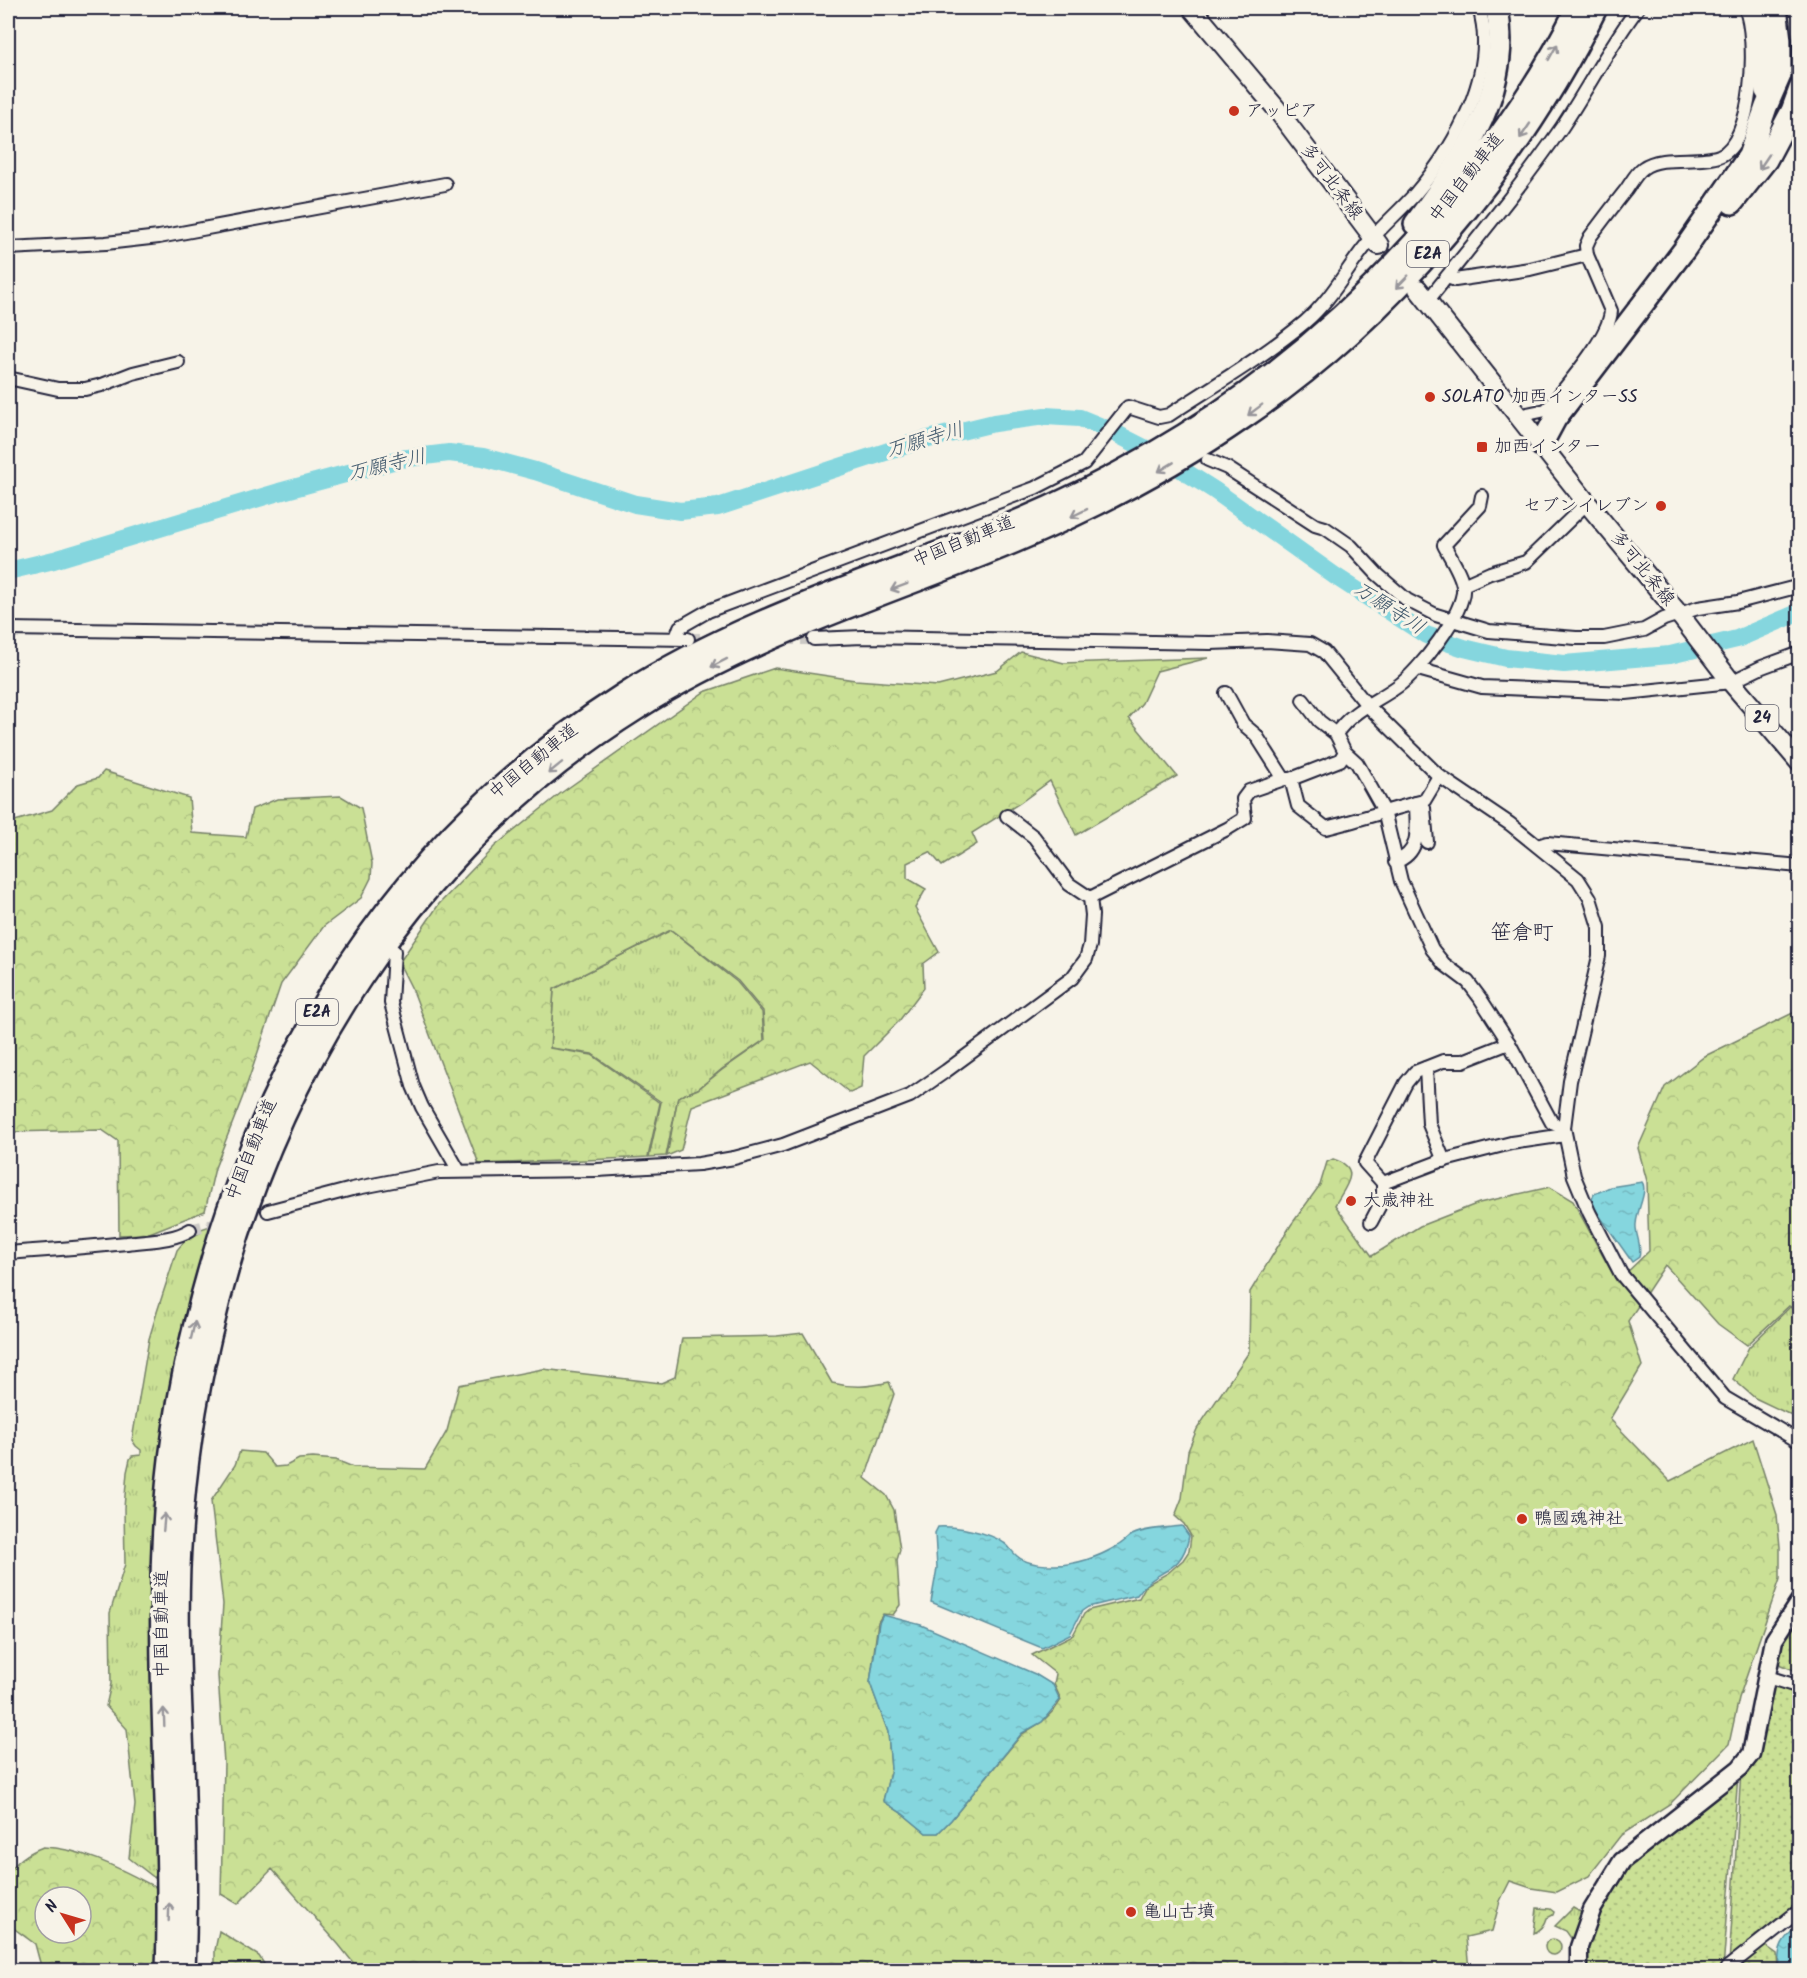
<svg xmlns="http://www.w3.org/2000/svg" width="1807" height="1978" font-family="Kalam,'Klee One',sans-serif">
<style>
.grass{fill:url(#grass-tufts);stroke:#768168;stroke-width:1.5}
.forest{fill:url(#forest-crowns);stroke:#768168;stroke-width:1.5;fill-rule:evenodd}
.park{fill:url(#park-dots);stroke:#768168;stroke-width:1.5}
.water{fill:url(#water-ripples);stroke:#5d8e9d;stroke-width:1.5}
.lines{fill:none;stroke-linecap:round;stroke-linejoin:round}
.river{stroke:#85d6de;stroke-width:18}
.street-tunnel{stroke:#ccc9c5;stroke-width:12;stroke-dasharray:12 6;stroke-linecap:butt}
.street-casing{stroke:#22223b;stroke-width:16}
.secondary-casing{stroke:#22223b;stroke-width:21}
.primary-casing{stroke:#22223b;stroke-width:22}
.highway-casing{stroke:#22223b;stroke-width:26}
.street{stroke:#f7f3e8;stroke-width:12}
.secondary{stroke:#f7f3e8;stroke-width:16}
.primary{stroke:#f7f3e8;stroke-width:18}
.highway{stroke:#f7f3e8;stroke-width:21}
.oneway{stroke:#97959a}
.poi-dot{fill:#c8321e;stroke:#f7f3e8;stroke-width:2}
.labels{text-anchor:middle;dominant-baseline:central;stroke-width:6;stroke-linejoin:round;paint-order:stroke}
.shield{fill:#f7f3e8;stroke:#62616f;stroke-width:1.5}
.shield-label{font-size:16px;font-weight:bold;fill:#22223b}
.poi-label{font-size:18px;fill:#22223b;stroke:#f7f3e8;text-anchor:start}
.street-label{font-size:18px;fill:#22223b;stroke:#f7f3e8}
.water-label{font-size:20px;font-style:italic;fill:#40586c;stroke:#f7f3e8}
.quarter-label{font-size:21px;fill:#22223b;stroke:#f7f3e8}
</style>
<defs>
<pattern id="grass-tufts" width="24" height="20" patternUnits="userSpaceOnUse" patternTransform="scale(1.5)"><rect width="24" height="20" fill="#cae095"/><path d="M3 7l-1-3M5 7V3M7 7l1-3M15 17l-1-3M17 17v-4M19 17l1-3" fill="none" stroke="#adc081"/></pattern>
<pattern id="forest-crowns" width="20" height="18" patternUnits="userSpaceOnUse" patternTransform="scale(1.5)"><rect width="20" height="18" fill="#cae095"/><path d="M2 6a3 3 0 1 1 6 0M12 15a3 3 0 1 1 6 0" fill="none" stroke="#adc081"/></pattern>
<pattern id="park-dots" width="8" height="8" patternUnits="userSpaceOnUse" patternTransform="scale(1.5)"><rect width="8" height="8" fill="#cae095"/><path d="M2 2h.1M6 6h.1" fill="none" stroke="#adc081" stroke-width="1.8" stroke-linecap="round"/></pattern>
<pattern id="water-ripples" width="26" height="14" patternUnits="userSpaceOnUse" patternTransform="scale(1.5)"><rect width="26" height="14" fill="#85d6de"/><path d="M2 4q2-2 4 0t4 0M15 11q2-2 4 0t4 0" fill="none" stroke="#73b7bf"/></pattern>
</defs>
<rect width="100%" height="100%" fill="#f7f3e8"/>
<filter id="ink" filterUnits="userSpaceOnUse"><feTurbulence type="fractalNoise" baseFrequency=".0167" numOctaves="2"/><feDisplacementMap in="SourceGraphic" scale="12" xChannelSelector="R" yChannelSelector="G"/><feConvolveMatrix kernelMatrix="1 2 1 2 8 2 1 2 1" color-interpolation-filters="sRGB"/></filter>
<g filter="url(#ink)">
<g class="grass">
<path d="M671,930L737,982L762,1012L764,1040L722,1069L698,1089L678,1097L666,1156L649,1157L661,1102L592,1054L550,1048L554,989Z"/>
<path d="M213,1225L160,1882L129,1858L135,1805L127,1729L106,1706L111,1684L110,1613L125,1564L124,1508L127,1472L130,1459L132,1456L141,1455V1450L136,1446L132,1440L149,1339L157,1312L177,1250L186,1239L200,1233L201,1229Z"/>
<path d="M1790,1307L1799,1314V1419L1755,1398L1733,1379L1749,1347Z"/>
<path d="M1537,1908L1550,1909L1554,1912L1553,1915L1547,1918C1545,1926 1541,1930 1534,1933Z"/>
<path d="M1573,1908L1584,1914L1573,1941L1566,1931L1555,1926Z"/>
</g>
<g class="forest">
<path d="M1021,652L1064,663L1208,658L1157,671L1142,703L1129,718L1177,776L1076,835L1050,781L1020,803L972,833L977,844L942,866L930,852L907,863V878L926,889L915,908L939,952L923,964L924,988L899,1021L864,1056L861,1088L850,1093L810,1061L692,1106L681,1150L667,1156L678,1097L698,1089L722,1070L765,1040L763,1011L738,981L671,930L554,989L550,1048L592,1055L660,1103L648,1157C591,1160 535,1162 479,1164L414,993L399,963L439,904L495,846L561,793L704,692L775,668L855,680L938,686L997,671Z"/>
<path d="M104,771L189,798L192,833L246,837L252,809L277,799L341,796L361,808L372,863L371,878L361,898L324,926L281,984L243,1096L215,1168L205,1211L147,1234L119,1235L118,1141L102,1130L8,1132V823L52,810L78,784L98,778Z"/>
<path d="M1799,1010V1312L1789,1306L1747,1345L1718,1324L1665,1265L1628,1321L1642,1366L1610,1419L1670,1481L1753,1439L1777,1515L1780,1547V1579L1739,1698L1729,1744L1671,1803L1621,1835L1589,1876L1557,1892L1531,1888L1510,1881L1500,1901L1492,1931L1466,1937L1469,1970H359L339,1945L272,1869L238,1904L221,1894L224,1763L218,1676L223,1604L211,1501L235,1465L240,1451L263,1453L275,1467L286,1466L299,1459L313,1458L336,1460L353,1467L425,1469L447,1431L459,1385L543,1369L661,1383L675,1377L682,1338L777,1336L803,1333L832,1383C852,1388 868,1387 889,1382L894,1394L865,1478L886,1495L894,1510L900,1550L897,1560L900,1605L893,1615L883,1614L878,1622L870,1683L888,1732L891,1769L883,1801L903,1814L926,1833H938L951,1820L1022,1734L1042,1722L1055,1709L1061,1700L1054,1684L1056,1674L1032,1655L1073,1635L1084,1614L1089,1610L1139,1598L1146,1585L1168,1573L1183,1560L1189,1551L1191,1536L1184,1524L1175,1516L1182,1498L1188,1451L1197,1429L1249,1352L1250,1292L1291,1225L1320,1185L1327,1162L1333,1159C1363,1168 1346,1186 1335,1205L1372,1256L1420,1226L1479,1203L1550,1187L1573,1201L1617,1282L1649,1251L1647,1181L1638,1148L1665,1087L1705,1056Z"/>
<path d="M43,1847C84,1848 124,1871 161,1890L159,1970H42L35,1944L8,1924C8,1913 5,1886 8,1877C12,1862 30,1852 43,1847ZM45,1897H81V1933H45Z"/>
<path d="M219,1931L259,1956L268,1970H215V1950Z"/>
<circle cx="1553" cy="1947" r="8"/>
</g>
<g class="park">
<path d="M1799,1613V1672L1781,1665L1776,1660L1778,1642Z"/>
<path d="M1776,1685L1799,1690V1907L1729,1964L1741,1771L1769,1693Z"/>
<path d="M1738,1775L1723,1970H1585L1582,1948L1595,1911L1627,1864Z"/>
<path d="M1766,1946L1777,1954L1778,1970H1731L1752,1953Z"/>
</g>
<g class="water">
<path d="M1642,1182C1649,1192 1634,1214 1636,1229C1637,1239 1642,1246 1639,1257L1632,1262L1594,1208L1592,1199L1594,1194L1610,1187Z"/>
<path d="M1182,1526L1189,1536C1182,1576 1156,1567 1137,1595L1088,1607L1082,1611L1070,1634L1042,1648L931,1602L937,1568L935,1533L938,1527C956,1526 989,1532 1004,1543C1009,1546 1012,1552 1017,1556C1026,1564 1040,1565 1052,1565C1073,1566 1099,1557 1117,1546C1123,1543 1127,1538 1132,1535C1147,1528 1166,1528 1182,1526Z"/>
<path d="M883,1615L921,1625L1035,1674L1053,1685L1060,1700L1042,1722L1022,1733L951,1820L938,1833H926L903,1814L883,1801L891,1769L888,1732L870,1683L879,1623Z"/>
<path d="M1799,1925V1970H1779C1777,1947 1782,1939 1799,1925Z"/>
</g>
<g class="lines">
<path class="river" d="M8,571L54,560L279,492L400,459L449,453L483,457L535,471L635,504L680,511L718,507L916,442L994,423L1045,416L1080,418L1107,429L1160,456L1214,490L1335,576L1426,635L1464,648L1506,658L1564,664L1670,655L1737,639L1800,612"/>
<g class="street-tunnel">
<path d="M688,639H717"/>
<path d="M783,639H814"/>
<path d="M190,1230L226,1221"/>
</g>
<g class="street-casing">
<g id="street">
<path d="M8,248L106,243L159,237L445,184"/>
<path d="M1447,277L1455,280L1530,269L1587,255"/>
<path d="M1426,300L1433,294C1477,239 1522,185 1562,127C1588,88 1610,45 1638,8"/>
<path d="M8,378L58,389H85L102,385L133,373L178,362"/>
<path d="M1518,416L1546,410L1553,403C1570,381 1609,337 1611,311L1587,255L1586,246L1590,237C1602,221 1614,205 1626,190C1631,183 1636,173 1643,168C1662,154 1698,164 1719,156C1754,144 1758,37 1745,8"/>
<path d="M1208,460L1227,468L1315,525L1325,528L1351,546L1377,574L1407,600L1436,615L1489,631L1576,638H1604L1644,630L1664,619L1698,608L1738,602L1800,586"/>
<path d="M1482,496L1480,506L1444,545C1450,557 1462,574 1463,587C1466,612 1418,672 1398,686C1376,702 1352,710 1336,734L1345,752L1357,763L1384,811L1401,881L1432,949L1444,964L1468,982L1480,998L1509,1043L1552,1123L1564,1128"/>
<path d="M1463,585L1490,573L1526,562L1587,503"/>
<path d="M8,629L688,639"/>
<path d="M676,638L680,627L708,611L1035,488L1084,463L1128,407L1159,417L1169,415C1215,385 1263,357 1305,322C1331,300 1346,270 1367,244C1382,226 1400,211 1415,194C1455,147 1499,71 1479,8"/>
<path d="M814,639L863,637L1210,643L1267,641L1310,644L1324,652L1367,705L1439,776L1510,824L1578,879L1590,898L1599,927V956L1570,1081L1564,1128L1574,1176L1589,1212L1621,1274L1725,1398L1800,1442"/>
<path d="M1418,669L1482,687L1626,693L1731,682L1762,667L1800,653"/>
<path d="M1226,693L1243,724L1256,735L1284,779"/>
<path d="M1303,700L1319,721L1336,734"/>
<path d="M1291,779L1298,806L1326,828C1359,820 1391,809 1424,801L1439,776"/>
<path d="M1424,808L1427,842"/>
<path d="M1538,846L1547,843L1800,866"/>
<path d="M1395,862C1423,852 1416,826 1416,803"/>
<path d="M1090,898L1227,829L1245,818L1243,799L1249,791L1284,779H1291L1340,760L1345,752"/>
<path d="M394,951L391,1003L413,1086L422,1107L459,1171"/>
<path d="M1509,1043L1463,1061H1443L1415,1072L1406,1083L1365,1163L1383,1183L1441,1161L1511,1143L1565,1135"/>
<path d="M1426,1068L1429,1124L1444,1161"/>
<path d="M268,1211L352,1189L439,1172L597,1170L699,1164L734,1158L783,1145L910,1096L946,1071L1072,978L1086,959L1090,945L1092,915L1090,898L1069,884L1034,837L1007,816"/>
<path d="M1371,1222L1383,1199V1183"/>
<path d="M8,1253C48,1250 87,1247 127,1243C148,1240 172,1241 190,1230"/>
<path d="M1767,1677L1800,1687"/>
<path d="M1726,1970L1727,1968L1800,1910"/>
</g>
</g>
<g class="secondary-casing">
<path id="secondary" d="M1579,1970V1947L1592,1910L1622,1861L1740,1768L1751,1754L1774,1640L1800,1600"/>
</g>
<g class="primary-casing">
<g id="primary">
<path d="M1192,8L1275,107L1379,245"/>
<path d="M1418,289L1587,503L1683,619L1731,682L1800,763"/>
</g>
</g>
<g class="highway-casing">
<g id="highway">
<path d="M1758,8L1764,43L1766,91"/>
<path d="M1732,203L1766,160L1792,111L1800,89"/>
<path d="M1415,224C1462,159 1513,94 1497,8"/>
<path d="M1541,445L1555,419L1684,250L1749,156L1766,107L1780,75V40L1776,8"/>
<path d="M167,1970C172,1829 157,1688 163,1546C166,1472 177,1396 195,1324C258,1063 395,840 624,694C740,620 873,580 999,529C1202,446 1366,322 1494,143C1525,101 1554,55 1577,8"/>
<path d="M184,1970C187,1900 185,1829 183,1759C180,1683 175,1608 181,1533C185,1467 195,1401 210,1337C269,1077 410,851 638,708C755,634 887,595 1014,542C1095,508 1173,467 1246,416C1392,316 1519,166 1596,8"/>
</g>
</g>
<use href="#street" class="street"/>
<use href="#secondary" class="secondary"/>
<use href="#primary" class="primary"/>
<use href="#highway" class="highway"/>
</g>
<defs><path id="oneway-shaft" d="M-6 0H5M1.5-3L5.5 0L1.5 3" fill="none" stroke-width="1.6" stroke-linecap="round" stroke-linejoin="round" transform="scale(1.5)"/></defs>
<g class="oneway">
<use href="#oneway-shaft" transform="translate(1553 52) rotate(-61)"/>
<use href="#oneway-shaft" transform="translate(1525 131) rotate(124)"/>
<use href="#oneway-shaft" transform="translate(1764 162) rotate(124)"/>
<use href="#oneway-shaft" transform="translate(1402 282) rotate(134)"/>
<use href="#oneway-shaft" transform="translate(1255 410) rotate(143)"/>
<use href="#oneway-shaft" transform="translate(1166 467) rotate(149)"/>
<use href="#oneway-shaft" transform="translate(1079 513) rotate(154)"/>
<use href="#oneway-shaft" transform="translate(899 587) rotate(159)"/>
<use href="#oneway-shaft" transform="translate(719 663) rotate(153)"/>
<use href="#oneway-shaft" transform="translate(555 768) rotate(141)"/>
<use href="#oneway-shaft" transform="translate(193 1330) rotate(-77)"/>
<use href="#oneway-shaft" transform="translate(164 1522) rotate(-85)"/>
<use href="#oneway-shaft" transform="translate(164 1717) rotate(-92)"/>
<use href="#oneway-shaft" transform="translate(169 1912) rotate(-88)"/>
</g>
</g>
<g class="poi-dot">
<circle cx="1234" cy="111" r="6"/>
<circle cx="1430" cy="397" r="6"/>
<rect x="1476" y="441" width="12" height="12" rx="3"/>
<circle cx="1661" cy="506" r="6"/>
<circle cx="1351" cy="1201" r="6"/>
<circle cx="1522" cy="1519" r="6"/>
<circle cx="1131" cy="1912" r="6"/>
</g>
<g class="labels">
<g class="shield">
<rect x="1407" y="241" width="42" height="26" rx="4.5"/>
<rect x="1745.5" y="705" width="33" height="26" rx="4.5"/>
<rect x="296" y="999" width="42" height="26" rx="4.5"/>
</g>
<g class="shield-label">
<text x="1428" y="254">E2A</text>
<text x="1762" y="718">24</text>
<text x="317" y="1012">E2A</text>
</g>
<g class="poi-label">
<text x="1246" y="111">アッピア</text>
<text x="1442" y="397">SOLATO 加西インターSS</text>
<text x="1494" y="447">加西インター</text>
<text x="1649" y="506" text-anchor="end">セブンイレブン</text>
<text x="1363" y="1201">大歳神社</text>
<text x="1534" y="1519">鴨國魂神社</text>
<text x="1143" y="1912">亀山古墳</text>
</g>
<g class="street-label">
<text transform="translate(1467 178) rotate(-52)">中国自動車道</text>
<text transform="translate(1331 182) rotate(53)">多可北条線</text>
<text transform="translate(964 542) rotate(-22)">中国自動車道</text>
<text transform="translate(1642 569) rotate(51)">多可北条線</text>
<text transform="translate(534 762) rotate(-39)">中国自動車道</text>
<text transform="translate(252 1150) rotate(-68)">中国自動車道</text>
<text transform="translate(162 1624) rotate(-90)">中国自動車道</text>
</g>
<g class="water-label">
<text transform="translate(925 441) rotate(-16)">万願寺川</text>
<text transform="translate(387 466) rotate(-13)">万願寺川</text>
<text transform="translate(1389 609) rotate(33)">万願寺川</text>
</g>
<g class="quarter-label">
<text x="1522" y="933">笹倉町</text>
</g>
</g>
<rect width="1807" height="1978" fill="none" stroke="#f7f3e8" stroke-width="30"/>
<rect x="15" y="15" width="1777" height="1948" fill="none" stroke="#22223b" stroke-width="2" filter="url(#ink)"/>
<g transform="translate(63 1915) rotate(307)"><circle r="28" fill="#f7f3e8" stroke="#a29fa3" stroke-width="1.5"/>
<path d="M0-4.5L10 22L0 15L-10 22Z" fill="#c8321e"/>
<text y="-9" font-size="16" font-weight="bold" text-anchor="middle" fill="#22223b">N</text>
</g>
</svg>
